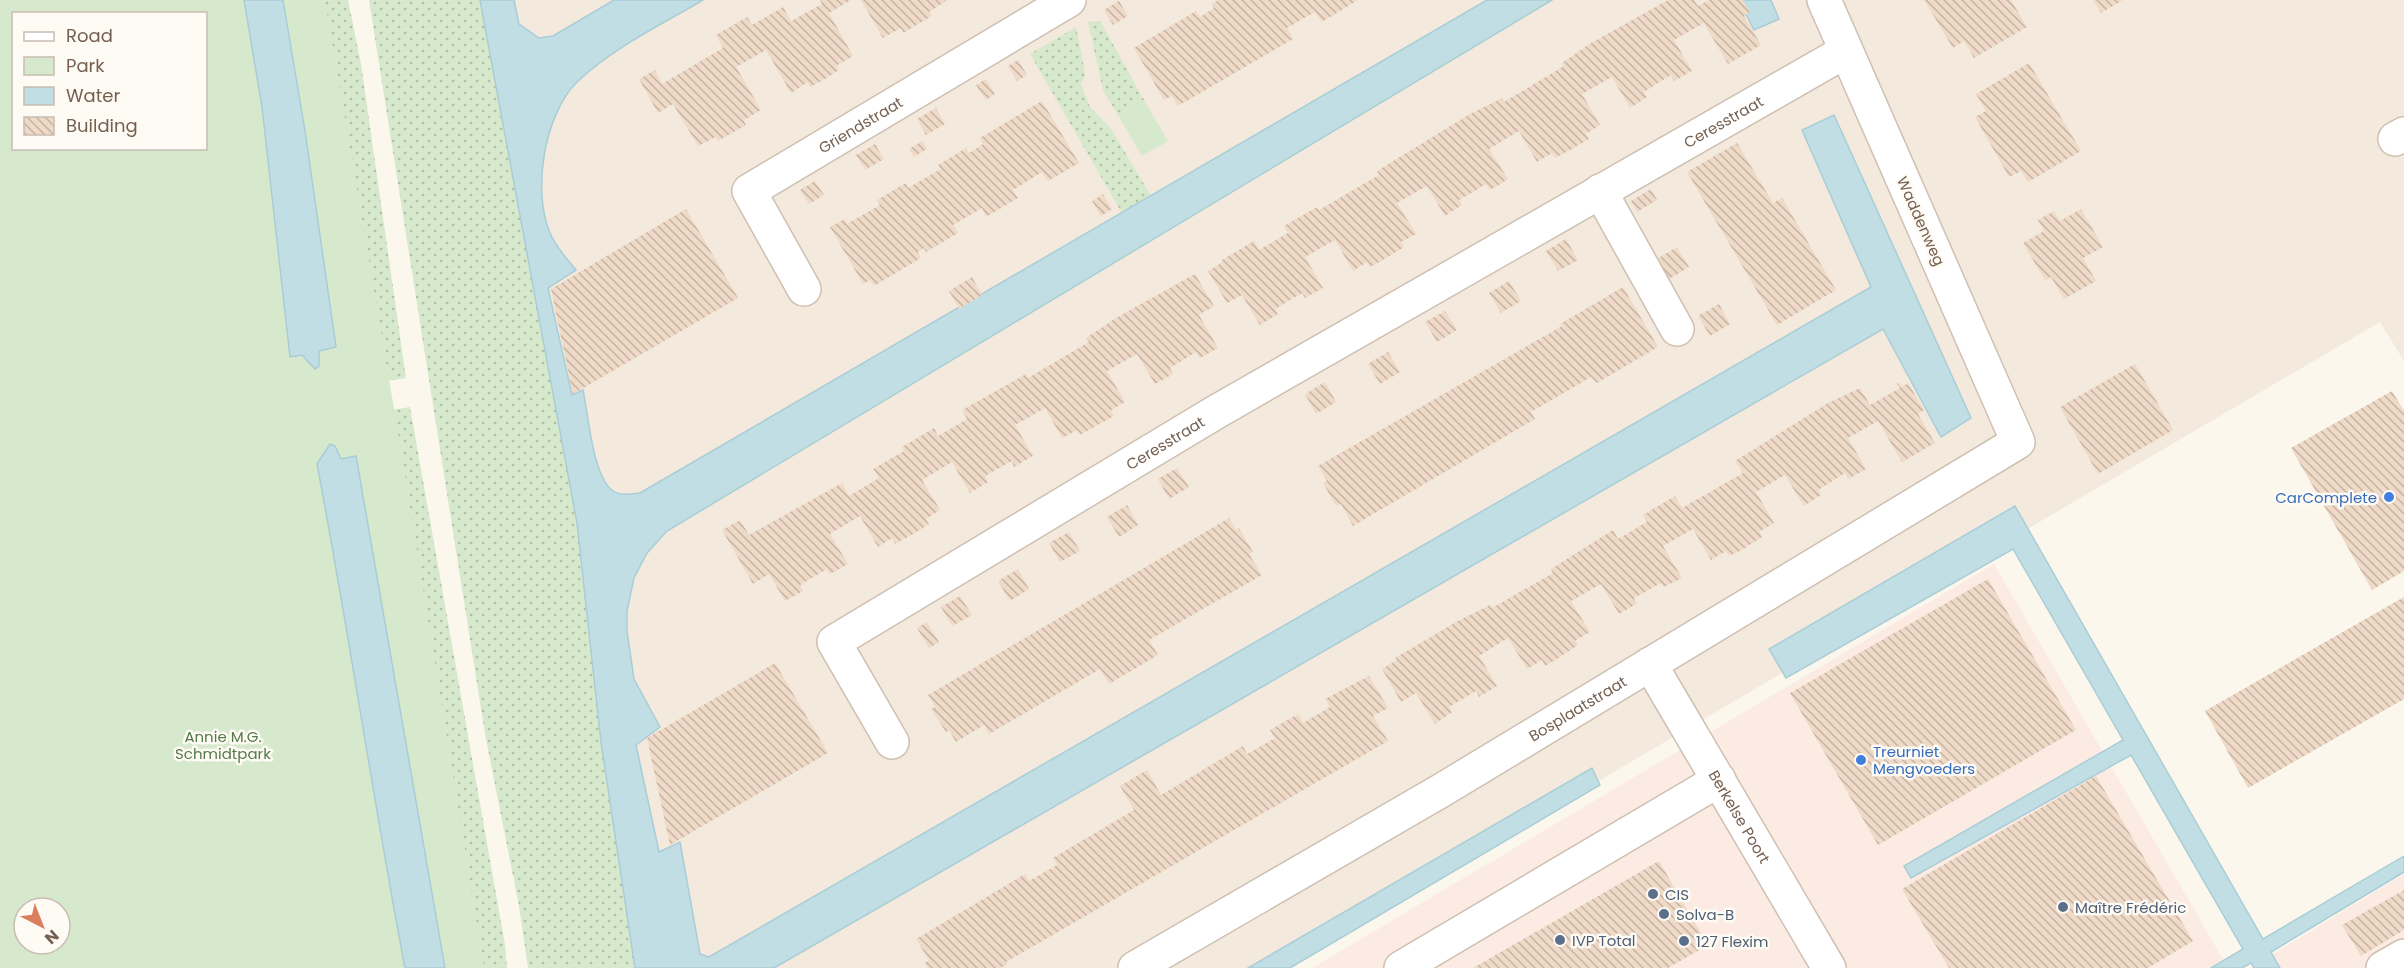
<svg xmlns="http://www.w3.org/2000/svg" width="2404" height="968" font-family="Poppins,sans-serif">
<style>
.residential{fill:#f3e9dc}
.commercial{fill:#fbebe2}
.grass{fill:url(#grass-dots)}
.green{fill:#d6e9cc;fill-rule:evenodd}
.water{fill:#c2dee5;stroke:#a9cdd6;stroke-width:1.5}
.building{fill:url(#building-back-hatch)}
.lines{fill:none;stroke-linecap:round;stroke-linejoin:round}
.minor-casing{stroke:#cec0b3;stroke-width:36}
.minor{stroke:#fff;stroke-width:33}
.shop-dot{fill:#3f7fe0;stroke:#fefaf4;stroke-width:2}
.service-dot{fill:#5c6f8a;stroke:#fefaf4;stroke-width:2}
.labels{text-anchor:middle;dominant-baseline:central;stroke-width:5;stroke-linejoin:round;paint-order:stroke}
.street-label{font-size:15px;fill:#766051;stroke:#fefaf4}
.shop-label{font-size:15px;fill:#366cbe;stroke:#fefaf4;text-anchor:end}
.park-label{font-size:15px;fill:#557b49;stroke:#fefaf4}
.service-label{font-size:15px;fill:#4e5e75;stroke:#fefaf4;text-anchor:start}
</style>
<defs>
<pattern id="grass-dots" width="8" height="8" patternUnits="userSpaceOnUse" patternTransform="scale(1.5)"><rect width="8" height="8" fill="#d6e9cc"/><path d="M2 2h.1M6 6h.1" fill="none" stroke="#b2c0a8" stroke-width="1.8" stroke-linecap="round"/></pattern>
<pattern id="building-back-hatch" width="6" height="6" patternUnits="userSpaceOnUse" patternTransform="scale(1.5)"><rect width="6" height="6" fill="#efd9c7"/><path d="M-1 5l2 2M0 0l6 6M5-1l2 2" fill="none" stroke="#c6b3a4"/></pattern>
</defs>
<rect width="100%" height="100%" fill="#fcf7ed"/>
<path class="residential" d="M478,0H2404V361L2380,322L1280,968H669Z"/>
<g class="commercial">
<path d="M1994,564L2228,968H1312Z"/>
<path d="M2404,874V968H2250Z"/>
</g>
<g class="grass">
<path d="M283,0H348L361,64L406,378L296,395Z"/>
<path d="M369,0H480L578,523L601,742L635,968H528L519,906L485,734Z"/>
<path d="M1100,21L1144,100L1118,115L1103,90L1088,22Z"/>
<path d="M1076,27L1085,73L1081,85L1090,107L1111,129L1151,196L1122,213L1030,54Z"/>
<path d="M410,407L505,945L507,968H445L303,424Z"/>
</g>
<g class="green">
<path d="M0,0H325L399,438L484,968H0ZM14,14H206V148H14ZM24,908H60V944H24Z"/>
<path d="M1144,100L1168,141L1142,156L1118,115Z"/>
</g>
<g class="water">
<path d="M244,0H283L305,131L336,347L319,351V366L315,369L302,355L290,357L262,107Z"/>
<path d="M480,0H514L519,24L539,38L553,36L614,0H703C661,25 612,48 577,82C544,115 532,191 550,233C555,246 567,259 576,270L548,288L572,395L583,390C588,413 593,478 613,491C620,496 631,494 640,493L1487,0H1552L667,531L647,553L634,578L627,611V631L634,679L660,727L636,745L659,852L680,842L700,954L709,957L1871,287L1802,130L1834,115L1971,418L1941,437L1883,329L774,968H635L601,742L577,523Z"/>
<path d="M1739,0H1771L1779,19L1754,30Z"/>
<path d="M330,444L335,446L341,459L356,456L445,968H405C373,800 349,632 317,464Z"/>
<path d="M2015,506L2263,939L2404,856V872L2271,952L2280,968H2254L2251,963L2242,968H2211L2243,949L2131,755L1911,878L1904,866L2123,740L2013,549L1786,678L1769,649Z"/>
<path d="M1592,768L1600,785L1290,968H1248Z"/>
</g>
<g class="building">
<path d="M820,0H851L829,13L853,56L836,66L839,70L825,79L810,87L808,82L791,93L766,50L736,67L761,110L744,120L746,125L718,141L716,137L698,146L673,104L658,113L639,79L655,70L662,84L694,65L723,48L716,35L747,17L752,25L783,7L791,21L822,4Z"/>
<path d="M861,0H945L946,1L929,12L932,16L903,33L901,28L883,38Z"/>
<path d="M1218,0H1358L1322,22L1315,12L1287,28L1293,39L1178,106L1172,96L1164,100L1134,48L1196,11L1200,17L1214,8L1212,4Z"/>
<path d="M1668,0H1694L1698,6L1709,0H1743L1750,12L1744,16L1761,45L1728,64L1704,23L1674,40L1692,71L1674,81L1671,75L1658,83L1644,92L1647,97L1630,108L1612,77L1582,94L1600,125L1586,134L1589,139L1572,149L1555,158L1552,153L1537,162L1519,131L1489,149L1508,179L1502,183L1490,190L1486,184L1473,192L1459,200L1462,205L1445,216L1427,186L1397,203L1416,234L1401,242L1404,247L1383,260L1370,267L1367,262L1353,271L1335,240L1305,257L1323,288L1305,298L1302,293L1275,309L1278,314L1260,325L1242,295L1227,303L1208,271L1223,262L1222,260L1254,241L1259,250L1288,233L1284,226L1317,207L1319,210L1379,175L1377,171L1470,114L1502,98L1504,102L1564,66L1562,63L1591,43Z"/>
<path d="M1924,0H2011L2027,27L1974,58L1964,41L1953,48Z"/>
<path d="M2093,0H2123L2101,13Z"/>
<path d="M1119,1L1128,16L1113,25L1104,10Z"/>
<path d="M1018,60L1027,75L1017,81L1008,66Z"/>
<path d="M2029,63L2081,151L2028,182L2021,171L2009,177L1975,117L1986,111L1976,94Z"/>
<path d="M986,79L995,94L986,100L976,85Z"/>
<path d="M1042,101L1079,163L1048,181L1042,172L1013,190L1018,198L986,217L982,208L953,225L958,233L926,252L924,248L918,252L921,258L874,286L870,280L863,284L830,227L845,219L847,224L880,205L877,200L906,183L908,188L941,169L938,165L966,148L969,153L977,148L983,144L980,138Z"/>
<path d="M936,108L945,124L926,135L917,119Z"/>
<path d="M922,141L927,149L914,157L909,149Z"/>
<path d="M1737,143L1773,203L1782,198L1836,290L1777,325L1687,172Z"/>
<path d="M875,144L884,159L865,170L856,155Z"/>
<path d="M815,181L824,195L809,204L800,190Z"/>
<path d="M1651,189L1657,200L1637,212L1631,201Z"/>
<path d="M1103,194L1112,209L1101,216L1092,201Z"/>
<path d="M686,209L738,298L573,394L551,289Z"/>
<path d="M2081,209L2103,247L2083,258L2096,281L2064,299L2051,277L2045,280L2023,243L2044,231L2038,220L2054,211L2060,221Z"/>
<path d="M1566,239L1578,260L1558,271L1546,251Z"/>
<path d="M1677,247L1689,267L1669,279L1657,259Z"/>
<path d="M1195,274L1214,306L1199,315L1218,348L1200,358L1196,352L1170,368L1173,374L1155,384L1137,354L1107,371L1125,402L1111,410L1114,416L1080,435L1077,430L1062,438L1045,408L1015,425L1033,456L1014,467L1012,461L985,476L988,482L970,493L952,462L922,480L940,510L926,519L929,524L915,533L895,544L892,538L878,547L860,516L830,534L848,564L830,574L827,569L800,585L803,591L785,601L769,574L753,584L722,530L740,520L749,535L842,483L849,496L879,478L873,469L904,451L902,447L934,428L938,436L967,419L962,410L1026,374L1028,378L1089,342L1086,338L1116,318Z"/>
<path d="M972,277L982,295L959,309L949,291Z"/>
<path d="M1509,281L1521,301L1501,313L1489,293Z"/>
<path d="M1623,287L1658,347L1597,383L1591,377L1531,412L1535,419L1353,526L1341,504L1336,506L1323,483L1327,481L1318,466L1562,326L1560,324Z"/>
<path d="M1719,304L1730,324L1710,336L1698,316Z"/>
<path d="M1445,311L1457,330L1437,342L1425,322Z"/>
<path d="M1388,352L1400,372L1380,384L1368,364Z"/>
<path d="M2135,364L2173,430L2098,474L2060,407Z"/>
<path d="M1325,382L1336,402L1316,414L1305,394Z"/>
<path d="M1898,382L1902,387L1908,383L1924,410L1918,414L1935,443L1902,462L1878,421L1848,438L1866,469L1861,472L1848,479L1845,473L1818,490L1821,495L1804,506L1785,475L1756,492L1774,523L1759,532L1762,537L1742,550L1729,556L1726,551L1711,560L1693,529L1663,546L1682,578L1664,587L1661,583L1634,598L1636,604L1619,614L1601,584L1571,601L1590,632L1575,641L1578,645L1557,659L1545,666L1542,660L1527,669L1508,638L1479,656L1497,686L1479,697L1476,691L1449,707L1452,712L1435,724L1416,693L1401,702L1382,669L1397,660L1395,658L1458,621L1490,605L1492,608L1553,573L1551,569L1613,530L1618,539L1647,522L1643,515L1675,496L1682,508L1743,473L1735,461L1828,403L1860,388L1870,405L1900,388L1896,383Z"/>
<path d="M2392,391L2404,411V571L2372,590L2291,448Z"/>
<path d="M1177,468L1189,487L1169,499L1158,479Z"/>
<path d="M1127,505L1138,525L1119,537L1107,517Z"/>
<path d="M1229,518L1236,530L1239,528L1253,552L1249,554L1262,575L1149,640L1158,655L1109,684L1100,669L989,734L984,725L956,742L949,730L946,732L931,709L935,707L928,695Z"/>
<path d="M1069,532L1080,551L1060,562L1049,543Z"/>
<path d="M1018,569L1029,589L1010,601L998,581Z"/>
<path d="M1988,579L2076,730L1878,845L1790,693Z"/>
<path d="M960,596L972,615L952,626L941,607Z"/>
<path d="M2404,597V699L2248,788L2205,711Z"/>
<path d="M927,622L939,642L929,648L917,628Z"/>
<path d="M775,663L828,753L670,845L647,738Z"/>
<path d="M1369,676L1388,708L1373,716L1388,741L1006,962L1007,964L1001,968H928L925,963L929,960L916,939L1025,874L1029,881L1057,865L1053,858L1134,810L1120,786L1147,770L1161,795L1243,746L1247,754L1275,738L1270,730L1298,714L1303,723L1330,707L1325,699Z"/>
<path d="M2096,776L2193,941L2148,968H1949L1902,889Z"/>
<path d="M1659,861L1708,945L1668,968H1473Z"/>
<path d="M2404,890V930L2361,956L2342,925Z"/>
</g>
<g class="lines">
<g class="minor-casing">
<g id="minor">
<path d="M2395,139L2404,134"/>
<path d="M1600,191L1677,329"/>
<path id="s1" d="M804,289L749,191L1069,0"/>
<path id="s2" d="M1650,664L1829,968"/>
<path id="s3" d="M892,742L834,642L1216,412L1846,51"/>
<path id="s4" d="M1135,968L1442,790L2018,442L1824,0"/>
<path d="M1401,968L1719,780"/>
<path d="M2383,968L2404,956"/>
</g>
</g>
<use href="#minor" class="minor"/>
</g>
<g class="shop-dot">
<circle cx="2389" cy="497" r="6"/>
<circle cx="1861" cy="760" r="6"/>
</g>
<g class="service-dot">
<circle cx="1653" cy="894" r="6"/>
<circle cx="2063" cy="907" r="6"/>
<circle cx="1664" cy="914" r="6"/>
<circle cx="1560" cy="940" r="6"/>
<circle cx="1684" cy="941" r="6"/>
</g>
<g class="labels">
<g class="street-label">
<text stroke="none"><textPath href="#s3" startOffset="1146">Ceresstraat</textPath></text>
<text stroke="none"><textPath href="#s1" startOffset="242">Griendstraat</textPath></text>
<text transform="translate(1921 221) rotate(66)">Waddenweg</text>
<text stroke="none"><textPath href="#s3" startOffset="502">Ceresstraat</textPath></text>
<text stroke="none"><textPath href="#s4" startOffset="513">Bosplaatstraat</textPath></text>
<text stroke="none"><textPath href="#s2" startOffset="177">Berkelse Poort</textPath></text>
</g>
<g class="shop-label">
<text x="2377" y="497">CarComplete</text>
<text x="1873" y="751" text-anchor="start">Treurniet<tspan x="1873" dy="17">Mengvoeders</tspan></text>
</g>
<g class="park-label">
<text x="223" y="736">Annie M.G.<tspan x="223" dy="17">Schmidtpark</tspan></text>
</g>
<g class="service-label">
<text x="1665" y="894">CIS</text>
<text x="2075" y="907">Maître Frédéric</text>
<text x="1676" y="914">Solva-B</text>
<text x="1572" y="940">IVP Total</text>
<text x="1696" y="941">127 Flexim</text>
</g>
</g>
<rect x="12" y="12" width="195" height="138" fill="#fefaf4" stroke="#c8bcb3" stroke-width="1.5"/>
<rect x="24" y="32" width="30" height="9" fill="#ffffff" stroke="#c8bcb3" stroke-width="1.5"/>
<text x="66" y="42" font-size="18" fill="#766051">Road</text>
<rect x="24" y="57" width="30" height="18" fill="#d6e9cc" stroke="#c8bcb3" stroke-width="1.5"/>
<text x="66" y="72" font-size="18" fill="#766051">Park</text>
<rect x="24" y="87" width="30" height="18" fill="#c2dee5" stroke="#c8bcb3" stroke-width="1.5"/>
<text x="66" y="102" font-size="18" fill="#766051">Water</text>
<rect x="24" y="117" width="30" height="18" fill="url(#building-back-hatch)" stroke="#c8bcb3" stroke-width="1.5"/>
<text x="66" y="132" font-size="18" fill="#766051">Building</text>
<g transform="translate(42 926) rotate(138)"><circle r="28" fill="#fefaf4" stroke="#c8bcb3" stroke-width="1.5"/>
<path d="M0-4.5L10 22L0 15L-10 22Z" fill="#db7e5d"/>
<text y="-9" font-size="16" font-weight="bold" text-anchor="middle" fill="#766051">N</text>
</g>
</svg>
